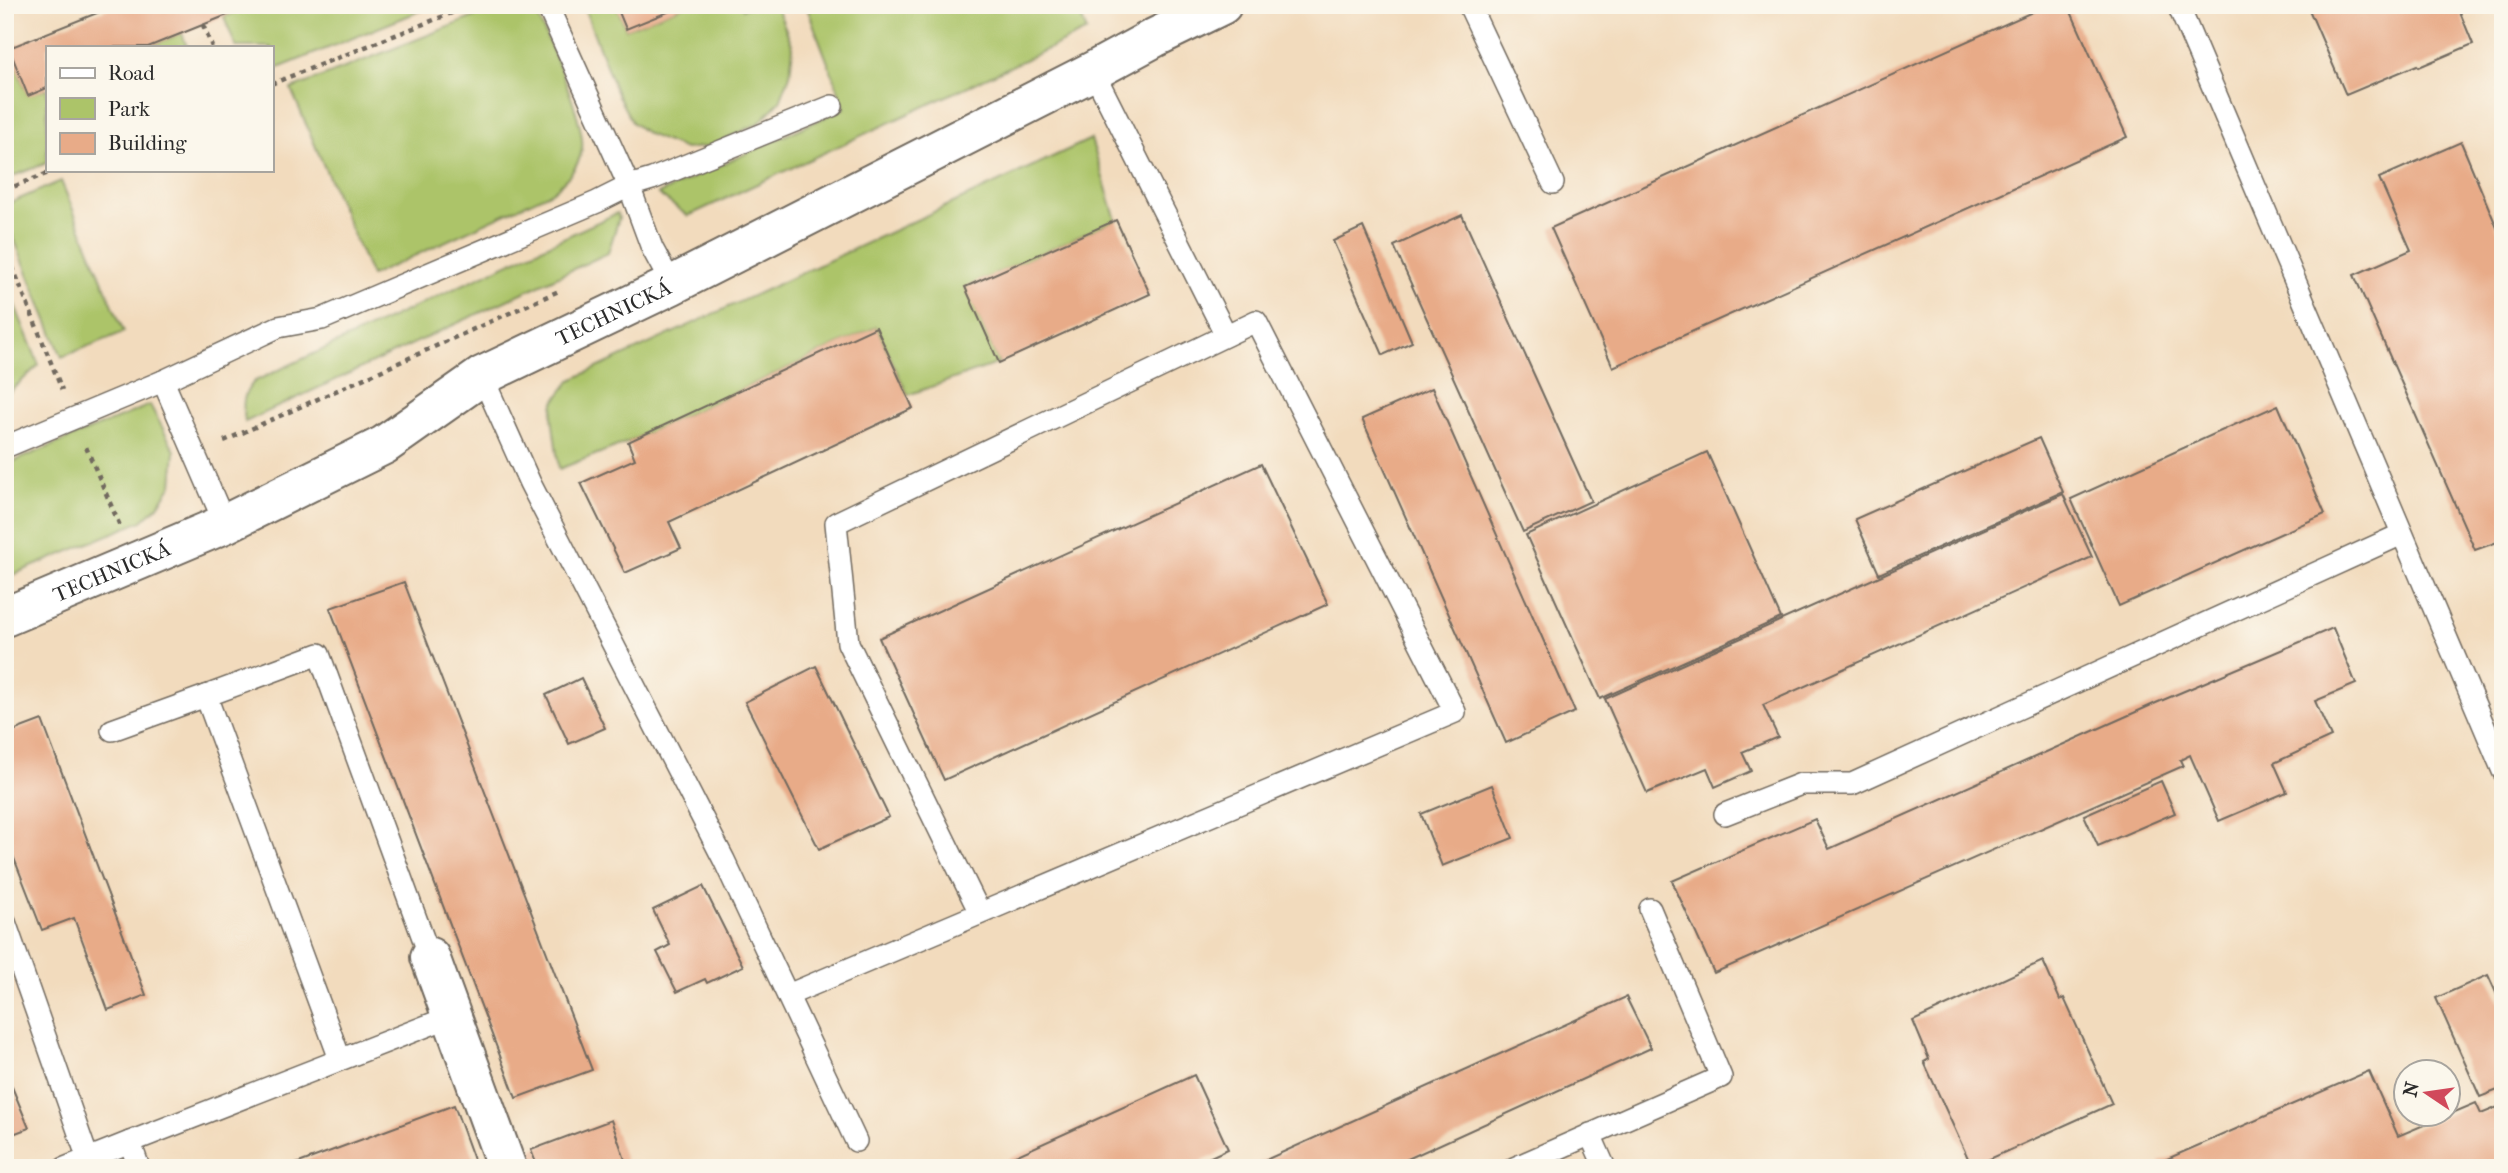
<svg xmlns="http://www.w3.org/2000/svg" width="2508" height="1173" font-family="'IM FELL French Canon',serif">
<style>
.green{fill:#acc469;stroke:#6c784a;stroke-width:2}
.building{fill:#e8ab88}
.lines{fill:none;stroke-linecap:round;stroke-linejoin:round}
.lane-casing{stroke:#71695e;stroke-width:24}
.street-casing{stroke:#71695e;stroke-width:42}
.path{stroke:#71695e;stroke-width:4.5;stroke-dasharray:5 5;stroke-linecap:butt}
.lane{stroke:#fff;stroke-width:21}
.street{stroke:#fff;stroke-width:38}
.labels{text-anchor:middle;dominant-baseline:central;stroke-width:5;stroke-linejoin:round;paint-order:stroke}
.street-label{font-size:21px;fill:#2b2b2b;stroke:#fbf7ec}
</style>
<rect width="100%" height="100%" fill="#fbf7ec"/>
<filter id="ink" filterUnits="userSpaceOnUse"><feTurbulence type="fractalNoise" baseFrequency=".0143" numOctaves="2"/><feDisplacementMap in="SourceGraphic" scale="14" xChannelSelector="R" yChannelSelector="G"/><feConvolveMatrix kernelMatrix="1 2 1 2 8 2 1 2 1" color-interpolation-filters="sRGB"/></filter>
<filter id="wash" filterUnits="userSpaceOnUse"><feTurbulence type="fractalNoise" baseFrequency=".00686" numOctaves="4" result="noise"/><feDisplacementMap in="SourceGraphic" scale="28" xChannelSelector="R" yChannelSelector="G"/><feGaussianBlur stdDeviation="1.57" result="paint"/><feColorMatrix in="noise" values="0 0 0 0 0 0 0 0 0 0 0 0 0 0 0 0 0 1.4 0 .05"/><feComposite in="paint" operator="in"/></filter>
<g filter="url(#wash)">
<rect width="100%" height="100%" fill="#f2dbbd"/>
<g class="green">
<path d="M252,5H435L271,71V47H236L224,17Z"/>
<path d="M504,5H530L536,12C548,42 586,120 582,149C579,168 566,180 552,192L371,276L291,89Z"/>
<path d="M583,5H616L626,29L685,5H741L743,9L753,5H776L793,47L790,75L780,101L759,123L711,146L685,149L647,134L632,122L617,94Z"/>
<path d="M806,5H1076L1087,31L688,216L658,194L845,108Z"/>
<path d="M182,33L187,47H148Z"/>
<path d="M14,61L28,95L47,88V163L5,179V64Z"/>
<path d="M1091,139L1116,220L966,287L999,363L908,395L876,327L628,442L559,469L552,417L554,402L571,380Z"/>
<path d="M61,181L124,332L62,357L6,219L5,211L12,202Z"/>
<path d="M617,213L619,218L608,253L245,422C242,404 242,394 255,381Z"/>
<path d="M5,281L39,365L5,396Z"/>
<path d="M150,405L175,451L172,485L157,507L142,521L5,578V465Z"/>
</g>
<g id="blocks">
<g class="building">
<path d="M117,5H252L148,47H47V88L28,96L9,48Z"/>
<path d="M616,5H685L626,29Z"/>
<path d="M2048,5H2068L2127,137L1613,367L1551,228Z"/>
<path d="M2307,5H2457L2473,44L2419,67L2417,65L2346,95Z"/>
<path d="M2461,142L2503,242V540L2475,550L2354,275L2411,250L2379,178Z"/>
<path d="M1462,215L1591,501L1523,532L1394,246Z"/>
<path d="M1116,220L1150,294L999,363L965,287Z"/>
<path d="M1363,227L1412,342L1383,355L1333,241Z"/>
<path d="M876,327L913,408L669,522L681,548L625,573L581,483L635,459L628,442Z"/>
<path d="M1432,388L1575,712L1506,743L1362,419Z"/>
<path d="M2278,405L2325,514L2119,606L2071,499Z"/>
<path d="M2039,438L2063,492L1879,574L1855,519Z"/>
<path d="M1707,452L1781,618L1600,699L1526,535Z"/>
<path d="M1261,464L1328,604L944,780L879,638Z"/>
<path d="M2063,494L2092,557L1763,705L1778,737L1742,752L1751,771L1715,787L1707,768L1647,793L1605,699Z"/>
<path d="M404,582L592,1070L516,1098L330,608Z"/>
<path d="M2333,628L2356,684L2315,701L2331,737L2274,763L2287,792L2219,821L2190,755L2180,760L2183,766L1714,973L1672,881L1815,819L1829,849L2156,703Z"/>
<path d="M816,666L889,817L819,849L745,702Z"/>
<path d="M581,678L605,728L569,744L546,695Z"/>
<path d="M42,720L146,995L108,1010L74,918L42,930L5,835V734Z"/>
<path d="M2161,781L2175,813L2098,846L2084,815Z"/>
<path d="M1492,785L1513,838L1442,866L1421,814Z"/>
<path d="M703,886L743,966L707,983L705,979L677,992L657,952L670,945L653,910Z"/>
<path d="M2043,961L2060,1000L2064,998L2112,1104L1972,1167L1924,1062L1929,1059L1913,1021Z"/>
<path d="M2488,975L2503,1008V1088L2480,1097L2436,998Z"/>
<path d="M1626,997L1651,1048L1388,1168H1248Z"/>
<path d="M5,1070L29,1128L5,1137Z"/>
<path d="M2369,1071L2398,1136L2476,1103L2481,1114L2503,1105V1168H2162L2160,1162Z"/>
<path d="M1194,1075L1228,1149L1187,1168H989Z"/>
<path d="M454,1105L477,1168H288V1167Z"/>
<path d="M611,1120L628,1168H538L531,1150Z"/>
</g>
</g>
</g>
<g filter="url(#ink)">
<use href="#blocks" fill-opacity="0" stroke="#71695e" stroke-width="2"/>
<g class="lines">
<g class="lane-casing">
<g id="lane">
<path d="M547,5L629,186L652,248L672,285"/>
<path d="M1469,5L1553,183"/>
<path d="M2178,5L2503,771"/>
<path d="M1093,71L1226,335"/>
<path d="M482,376L530,483L724,860L856,1141"/>
<path d="M5,447L163,381"/>
<path d="M225,524L163,381L278,327L322,319L597,202L629,186L652,179L832,106"/>
<path d="M206,696L319,654L430,957"/>
<path d="M112,730L206,696L340,1059"/>
<path d="M1725,814L1801,784H1852L2402,534"/>
<path d="M5,922L88,1159"/>
<path d="M788,995L1455,712L1256,321L836,523L848,643L980,913"/>
<path d="M1590,1134L1605,1168"/>
<path d="M65,1168L130,1142"/>
<path d="M139,1168L130,1142L452,1016"/>
<path d="M1514,1168L1721,1077L1650,909"/>
</g>
</g>
<g class="street-casing">
<g id="street">
<path id="s1" d="M5,617L225,524L384,445L482,376L672,285L1093,71L1154,38L1222,5"/>
<path d="M430,957L507,1168"/>
</g>
</g>
<g class="path">
<path d="M203,25L212,47"/>
<path d="M271,84L472,5"/>
<path d="M5,190L56,170"/>
<path d="M5,248L62,390"/>
<path d="M224,441L561,290"/>
<path d="M86,447L120,526"/>
</g>
<use href="#lane" class="lane"/>
<use href="#street" class="street"/>
</g>
</g>
<g class="labels">
<g class="street-label">
<text stroke="none"><textPath href="#s1" startOffset="682">TECHNICKÁ</textPath></text>
<text stroke="none"><textPath href="#s1" startOffset="116">TECHNICKÁ</textPath></text>
</g>
</g>
<rect width="2508" height="1173" fill="none" stroke="#fbf7ec" stroke-width="28"/>
<rect x="46" y="46" width="228" height="126" fill="#fbf7ec" stroke="#a8a59f" stroke-width="2"/>
<rect x="60" y="68" width="35" height="10" fill="#ffffff" stroke="#a8a59f" stroke-width="2"/>
<text x="108" y="80" font-size="21" fill="#2b2b2b">Road</text>
<rect x="60" y="98" width="35" height="21" fill="#acc469" stroke="#a8a59f" stroke-width="2"/>
<text x="108" y="116" font-size="21" fill="#2b2b2b">Park</text>
<rect x="60" y="133" width="35" height="21" fill="#e8ab88" stroke="#a8a59f" stroke-width="2"/>
<text x="108" y="150" font-size="21" fill="#2b2b2b">Building</text>
<g transform="translate(2427 1093) rotate(283)"><circle r="33" fill="#fbf7ec" stroke="#a8a59f" stroke-width="2"/>
<path d="M0-5L12 26L0 18L-12 26Z" fill="#d1495b"/>
<text y="-10" font-size="19" font-weight="bold" text-anchor="middle" fill="#2b2b2b">N</text>
</g>
</svg>
